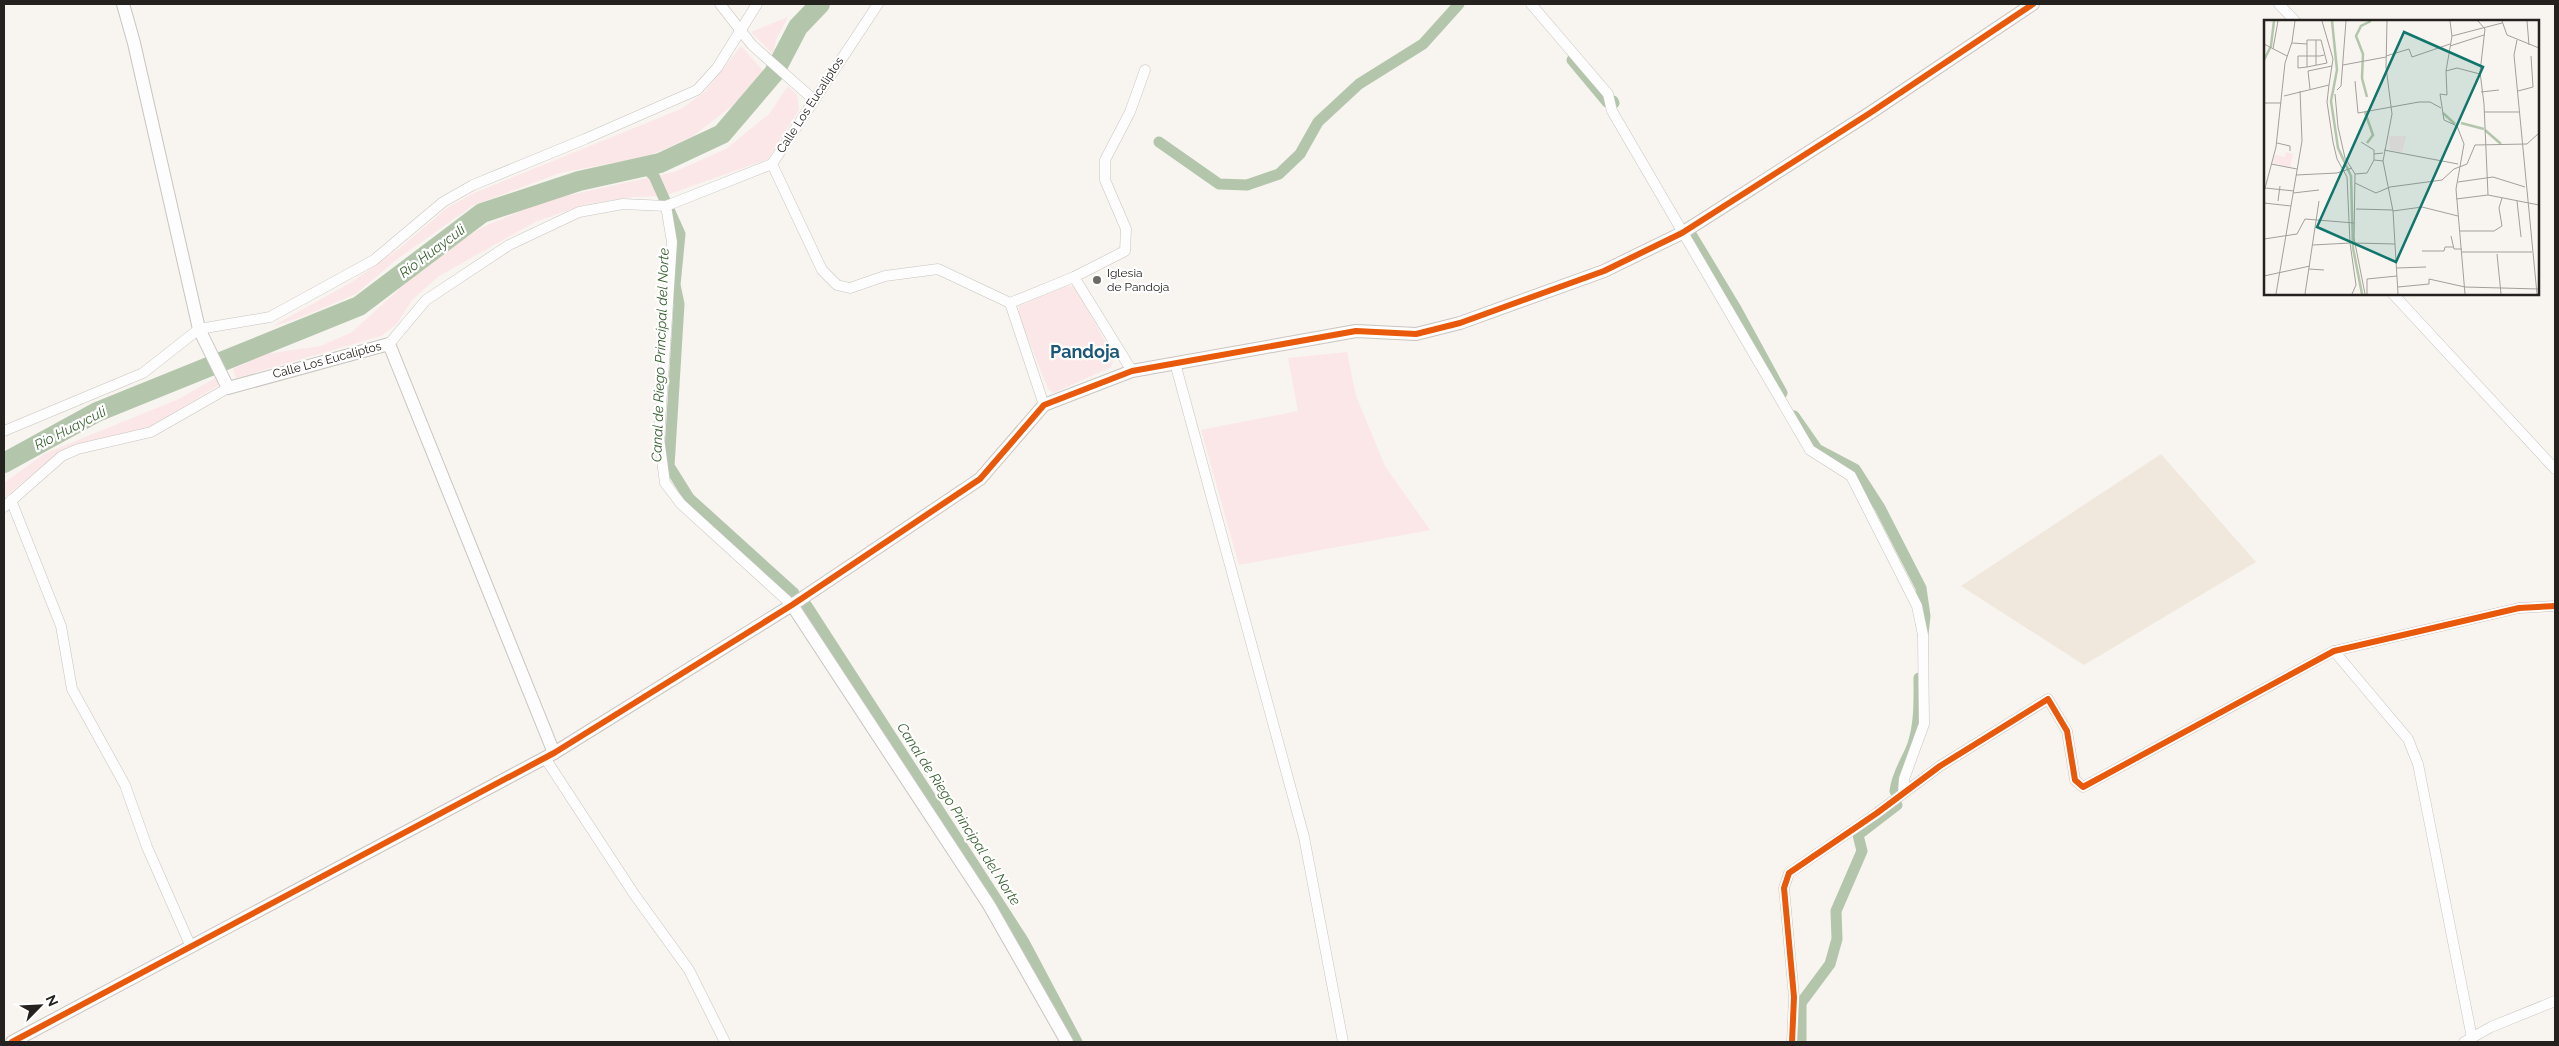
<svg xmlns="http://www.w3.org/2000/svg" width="2559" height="1046" font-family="Raleway,sans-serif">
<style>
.built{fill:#f0e8dd}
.green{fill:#fbe7e7}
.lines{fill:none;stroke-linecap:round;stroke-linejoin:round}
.canal{stroke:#b3c6ac;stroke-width:11}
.river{stroke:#b3c6ac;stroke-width:20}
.minor-casing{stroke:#c8c5c1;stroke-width:11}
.tertiary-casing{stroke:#c8c5c1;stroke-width:14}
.minor{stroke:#fefdfd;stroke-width:10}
.tertiary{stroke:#fefdfd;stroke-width:12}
.cycleway-casing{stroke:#fff;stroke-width:9}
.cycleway{stroke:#e8590c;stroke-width:6}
.poi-dot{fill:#6e6b67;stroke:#fff;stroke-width:2}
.labels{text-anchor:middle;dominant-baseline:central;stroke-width:4.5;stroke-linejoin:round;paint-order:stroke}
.street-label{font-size:12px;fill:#24211e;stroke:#fff}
.poi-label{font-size:12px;fill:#24211e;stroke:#fff;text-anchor:start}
.water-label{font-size:14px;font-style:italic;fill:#396231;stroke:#fff}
.district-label{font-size:18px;font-weight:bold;fill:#1c5777;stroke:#fff}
.inset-river{fill:none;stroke:#b3c6ac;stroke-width:2.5}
.inset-road{fill:none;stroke:#a3a09b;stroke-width:1}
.view{fill:#0f766e;fill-opacity:0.15;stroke:#0f766e;stroke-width:2.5}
.inset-edge{fill:none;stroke:#24211e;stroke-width:2.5}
</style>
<rect width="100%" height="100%" fill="#f8f4ef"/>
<path class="built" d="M2161,454L2256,562L2084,665L1961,586Z"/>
<g class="green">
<path d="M788,17L776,40L773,54L751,32Z"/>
<path d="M741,46L765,73L732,106L693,136L649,156L560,173L474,205L396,260L356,294L299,318L271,327L350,283L400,248L447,208L474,193L681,109L705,92Z"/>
<path d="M788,86L797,95L799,110L768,159L664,196L632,197L583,205L535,222L439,276L412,300L396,325L381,336L236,378L233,369L266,354L321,346L352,332L438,254L483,227L547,200L674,172L726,149L769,114Z"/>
<path d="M1074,286L1114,357L1111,367L1054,393L1048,389L1019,315V306L1064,287Z"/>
<path d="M1347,352L1356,396L1385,466L1430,530L1239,565L1201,430L1298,411L1288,358Z"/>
<path d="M217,377L219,385L149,428L82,444L59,452L4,498V483L46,453L179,399Z"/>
</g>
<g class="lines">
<g class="canal">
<path d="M1572,60L1607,102L1613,101L1614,103"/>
<path d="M1159,142L1219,184L1247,185L1279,174L1300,154L1318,122L1359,84L1423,44L1459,4"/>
<path d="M644,166L654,176L680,234L675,285L679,304L669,466L689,498L794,593"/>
<path d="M1691,234L1735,307L1782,393"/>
<path d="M1794,416L1817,449L1855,469L1880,508L1921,588L1925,616L1923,634"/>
<path d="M807,606L1024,942L1077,1042"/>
<path d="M1895,791C1897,773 1907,761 1913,744C1920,722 1919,700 1919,678"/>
<path d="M1801,1042V1003L1830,964L1837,939L1836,911L1862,851L1858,835L1897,805"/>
</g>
<path class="river" d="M4,463L97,412L359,306L482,213L579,181L660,163L722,134L774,73L798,27L820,4"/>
<g class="minor-casing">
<g id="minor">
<path d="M720,4L752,45L813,99"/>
<path d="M1531,4L1608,94L1612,111L1810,450L1851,476L1917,606L1923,635L1924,724L1904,779L1903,793"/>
<path d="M2279,4L2295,21"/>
<path d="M772,164L822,270L837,285L850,288L885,276L938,269L1010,303"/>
<path d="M666,206L672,242L659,438L665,483L681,504L792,605"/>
<path d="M1074,277L1125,251L1126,229L1105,180V160L1130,112L1145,70"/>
<path d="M2393,294L2555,469"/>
<path d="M389,344L426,300L509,245L579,212L623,204L666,206L772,164L878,4"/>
<path d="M1175,363L1304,837L1343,1042"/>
<path d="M1044,405L1010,303L1074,277L1132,371"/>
<path d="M4,431L143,373L199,329L270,317L374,260L443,202L473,185L585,139L697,90L717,68L757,4"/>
<path d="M11,500L61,626L72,689L125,785L147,847L191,947"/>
<path d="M4,507L62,456L78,449L151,432L228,388"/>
<path d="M2334,651L2408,739L2418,764L2472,1038"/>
<path d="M545,758L634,894L689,970L725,1042"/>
<path d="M1792,1042L1794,997L1784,888L1789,873L1877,813L1940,766L2048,699L2067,731L2075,780L2083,787L2334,651L2519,608L2555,606"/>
<path d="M2464,1042L2491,1027L2555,1001"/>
</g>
</g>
<g class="tertiary-casing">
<g id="tertiary">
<path d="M123,4L134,43L199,329L228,388L389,344L554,753"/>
<path d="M792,605L989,905L1067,1042"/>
<path d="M12,1042L554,753L792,605L980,479L1044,405L1132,371L1356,331L1416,334L1460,323L1604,271L1682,233L1870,113L2033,4"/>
</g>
</g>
<use href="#minor" class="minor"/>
<use href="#tertiary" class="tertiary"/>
<g class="cycleway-casing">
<g id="cycleway">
<path d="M12,1042L554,753L792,605L980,479L1044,405L1132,371L1356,331L1416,334L1460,323L1604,271L1682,233L1870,113L2033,4"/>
<path d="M1792,1042L1794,997L1784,888L1789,873L1877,813L1940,766L2048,699L2067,731L2075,780L2083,787L2334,651L2519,608L2555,606"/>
</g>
</g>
<use href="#cycleway" class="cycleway"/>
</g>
<circle class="poi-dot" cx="1097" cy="280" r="5"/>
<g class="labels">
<g class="street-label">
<text transform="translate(810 105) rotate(-57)">Calle Los Eucaliptos</text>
<text transform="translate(327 360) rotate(-15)">Calle Los Eucaliptos</text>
</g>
<g class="poi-label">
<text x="1107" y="273">Iglesia<tspan x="1107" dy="14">de Pandoja</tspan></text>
</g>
<g class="water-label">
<text transform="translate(432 251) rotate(-37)">Río Huayculi</text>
<text transform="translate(660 355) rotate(-88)">Canal de Riego Principal del Norte</text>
<text transform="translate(70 428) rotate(-27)">Río Huayculi</text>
<text transform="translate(959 814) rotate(57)">Canal de Riego Principal del Norte</text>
</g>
<g class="district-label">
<text x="1085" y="351">Pandoja</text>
</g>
</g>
<g transform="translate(2264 20)">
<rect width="275" height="275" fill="#f8f4ef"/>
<path d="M125,116H142L138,132L126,130ZM22,132L29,134L26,147L9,143L11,135L21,137Z" fill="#fbe7e7"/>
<path class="inset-river" d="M68,1L73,50L67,81L74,128L87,156L89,228L98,274M0,40L7,26L10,1M103,77L98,58L99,34L92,16L97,6L107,1M101,92L109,115L103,123M179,93L191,104M197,103L220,109M221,110L237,124"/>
<path class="inset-road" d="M58,1L69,39L65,65M123,1L122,47L128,94L119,141L129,191L134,274M186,1L188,16L182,51L183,75L176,74L180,100L193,106L200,124L192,169L201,274M214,1L221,9L216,52L220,84L224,175M238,1L243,15L275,28M263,1L265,25M188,16L238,3M253,20L250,35L273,274M28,23L43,24M0,24L23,36M186,26L220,15M9,29L14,1M122,36L145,29L148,37L186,24M52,45V20M79,45L122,37M43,47V20H57L63,43L43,47L34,48V36H56L60,35M182,51L193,48L216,54M91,61L94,93L155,82H166L177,88M46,69L44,51L68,46M73,70L77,66L82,1M254,71L269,67L267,36M217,72L235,70M71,74L74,107L81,138L91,154L90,218L101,274M20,76L65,65L63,82L69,122L73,139L83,157L86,223L92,265L88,274M0,83H17M220,92H256M97,122L110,130V134M13,123L26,126V131M120,130L194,144M119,141L110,140V134L119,133M7,144L33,149M91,154L103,153L110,140M32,155L73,153L88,148M194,162L229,157L261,167M91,163L112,173L126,167L178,160L190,149L203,144L211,125L263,124L275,113M1,168L30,171M0,172L12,127L21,43L28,22L31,1M29,173L55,170M192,179L224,175L275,185M14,181L16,166M253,181L257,217M0,183L27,186M92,189L129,190M129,191L158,187L194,196M196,211H230L238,206L235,188L238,178M187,216L190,229H198M0,219L33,214L41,199L90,203M91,223L131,224M49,225L86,223M158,231H180L181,227H189M198,232H268M233,234L237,274M133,248L162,247M45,249L60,250M0,256L46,246M134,267L165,264V259L201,267L275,269M12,274L38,121L36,71M41,274L55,181M103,274V259L133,256"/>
<path class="view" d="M140,12L219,47L132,242L53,207Z"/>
<rect width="275" height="275" class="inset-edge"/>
</g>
<rect width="2559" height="1046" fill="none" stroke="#24211e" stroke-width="10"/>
<g transform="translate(40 1006) rotate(66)" stroke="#ffffff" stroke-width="4" paint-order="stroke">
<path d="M0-4L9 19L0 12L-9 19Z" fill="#24211e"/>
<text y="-8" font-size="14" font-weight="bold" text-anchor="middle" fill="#24211e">N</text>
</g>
</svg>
